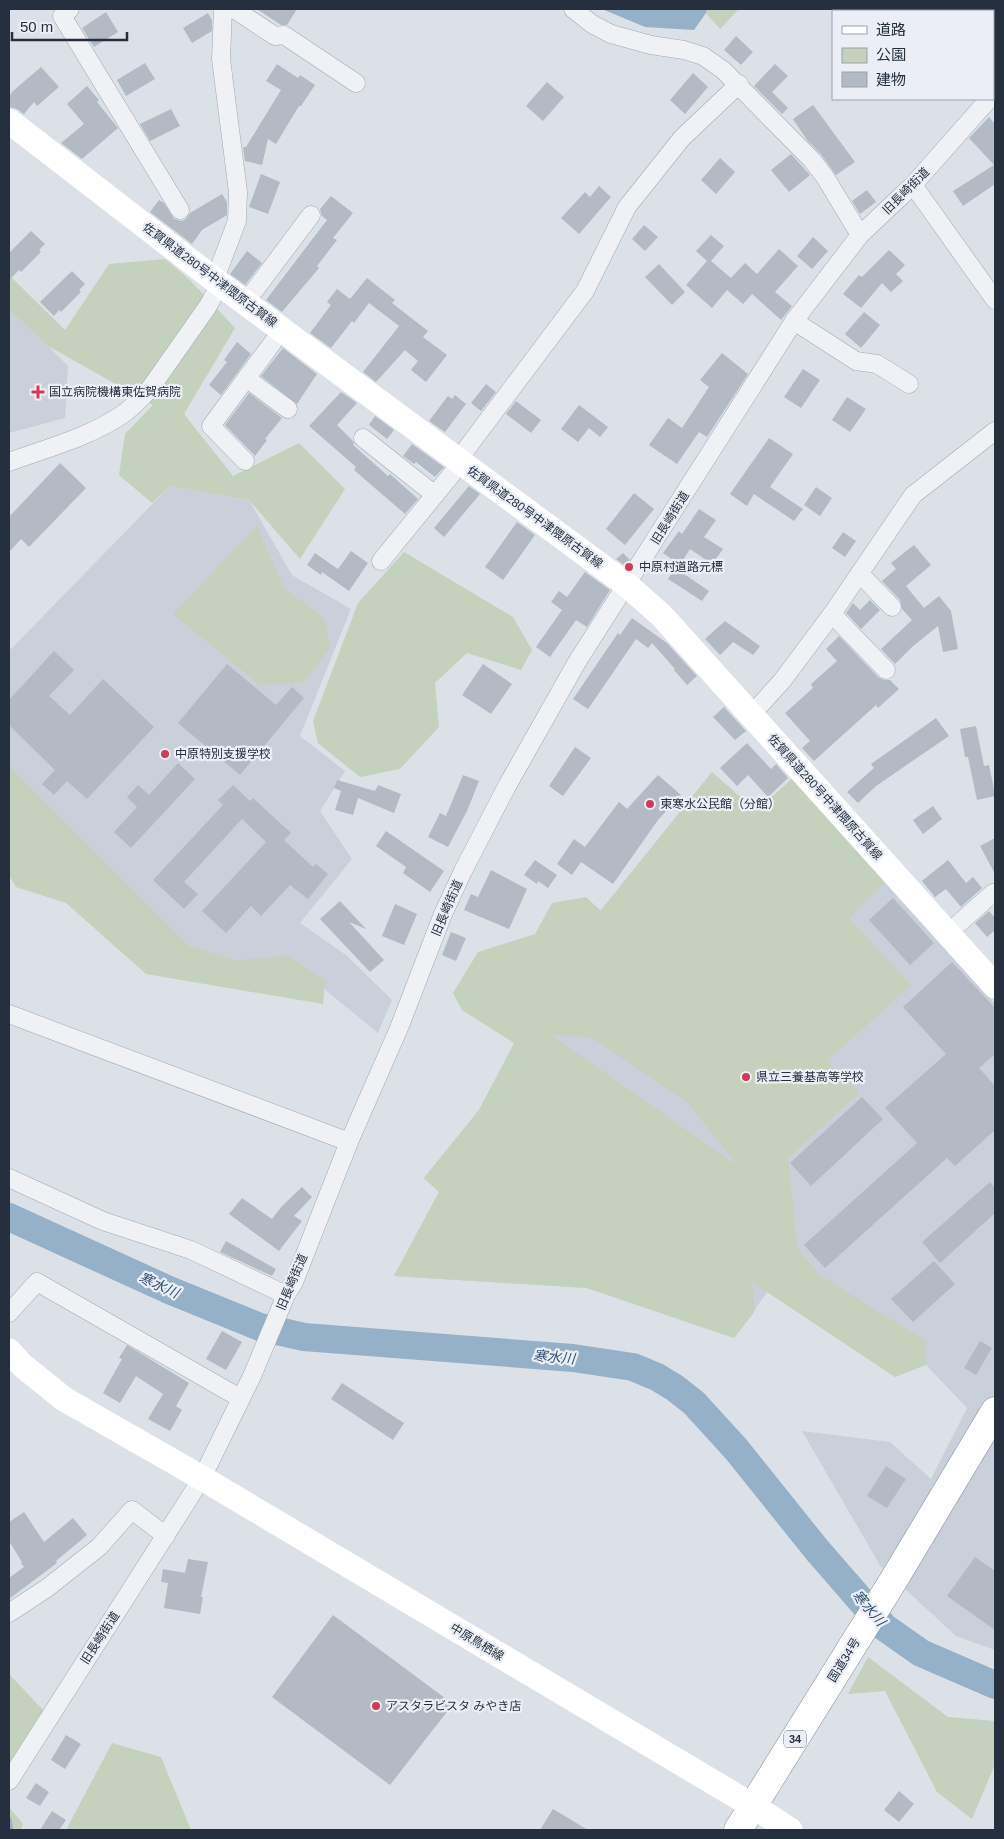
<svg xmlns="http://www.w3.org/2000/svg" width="1004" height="1839" font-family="Arial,'Noto Sans JP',sans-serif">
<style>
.built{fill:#cad0d9}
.green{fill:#c3d1bd;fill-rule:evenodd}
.water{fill:#95b0c9}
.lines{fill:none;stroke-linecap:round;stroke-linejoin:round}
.stream{stroke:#95b0c9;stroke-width:4.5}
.river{stroke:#95b0c9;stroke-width:28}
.building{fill:#b3bac4}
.street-casing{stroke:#a1a8b1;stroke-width:19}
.highway-casing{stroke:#838f9e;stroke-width:29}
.street{stroke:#eff1f5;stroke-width:18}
.secondary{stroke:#fff;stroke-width:25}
.highway{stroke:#fff;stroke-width:28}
.poi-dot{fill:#d33a57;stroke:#ebeff5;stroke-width:2}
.labels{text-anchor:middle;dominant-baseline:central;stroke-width:4.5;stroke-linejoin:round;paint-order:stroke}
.shield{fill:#ebeff5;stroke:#606975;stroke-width:1}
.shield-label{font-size:11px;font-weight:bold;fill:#252f3e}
.street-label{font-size:12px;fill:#252f3e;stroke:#ebeff5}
.poi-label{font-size:12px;fill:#252f3e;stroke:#ebeff5;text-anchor:start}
.water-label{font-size:14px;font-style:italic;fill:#2e4f73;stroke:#ebeff5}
</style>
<rect width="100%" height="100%" fill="#dce1e7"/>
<g class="built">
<path d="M9,310L48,346L68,366L65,418L9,433Z"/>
<path d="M170,486L249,500L292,575L351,609L300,736L345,771L320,811L352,859L300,923L346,955L392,1000L378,1033L313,980L184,955L9,786V651Z"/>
<path d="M712,772L756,811L793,778L995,1004V1650L956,1636L881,1567L802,1431L890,1442L931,1479L967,1408L926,1365L925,1341L778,1277L734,1338L587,1288L394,1276L439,1192L424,1178L479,1110L515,1043L600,911Z"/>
</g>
<g class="green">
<path d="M707,9H739L720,29L706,13Z"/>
<path d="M165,259L189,279L235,328L184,414L233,476L299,443L345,489L300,559L249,500L170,486L152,503L119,475L125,434L153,405L48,346L9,310V275L65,330L109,264Z"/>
<path d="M257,526L284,588L325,619L330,648L304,682L260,685L173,614Z"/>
<path d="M404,552L513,617L532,650L521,670L467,653L435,683L439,727L400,769L360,777L318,743L313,721L358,603Z"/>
<path d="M9,766L189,946L235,960L288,956L325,980L323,1004L146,974L66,903L16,887L9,875Z"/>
<path d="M712,772L756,811L793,778L885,882L849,918L911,985L827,1061L859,1093L788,1158L797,1247L819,1275L926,1341V1365L895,1377L752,1282L755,1311L734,1338L587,1288L394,1276L439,1192L424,1178L479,1110L514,1043L462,1010L453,993L478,952L535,934L552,903L586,897L601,911ZM551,1035L591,1037L687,1102L739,1167Z"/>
<path d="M868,1657L948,1717L995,1721V1764L972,1819L937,1792L885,1691L848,1694Z"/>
<path d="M9,1674L43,1710L9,1763Z"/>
<path d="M112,1743L161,1757L191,1830H66Z"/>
<path d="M9,1807L23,1824L21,1830H9Z"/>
</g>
<path class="water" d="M602,9H707L706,13L694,30L645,27Z"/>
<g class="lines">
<path class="stream" d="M9,1819L11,1830"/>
<path class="river" d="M9,1217L169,1290L260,1327L304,1337L573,1358L633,1367L657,1377L675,1388L694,1403L736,1449L817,1550L884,1627L921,1653L995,1685"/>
</g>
<g class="building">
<path d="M257,9H297L287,25H281Z"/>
<path d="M106,12L118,32L94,47L82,28Z"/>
<path d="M208,13L212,20V31L192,43L183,28Z"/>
<path d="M736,36L753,52L741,65L724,50Z"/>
<path d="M145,63L155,79L126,96L117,80Z"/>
<path d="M277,64L298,78L300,75L315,85L301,106H299L276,144L268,139L262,165L245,161L243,147H246L281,90L266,81Z"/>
<path d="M775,64L788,76L772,92L788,108L782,114L754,86Z"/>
<path d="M41,67L59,87L37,106L34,102L24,114L17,109L9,107V96L13,91Z"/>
<path d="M693,73L708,87L685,114L670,100Z"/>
<path d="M547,82L564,97L543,121L526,106Z"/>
<path d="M87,86L99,100L97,102L118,128L82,159L61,143L84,124L67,104Z"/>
<path d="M813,105L855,162L836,175L820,153L807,140L793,119Z"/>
<path d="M171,109L180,126L150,141L140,124Z"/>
<path d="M989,117L995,124V184L963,206L953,191L994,165L969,138Z"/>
<path d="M791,154L810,175L789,192L771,170Z"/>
<path d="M720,158L735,172L716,194L701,180Z"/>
<path d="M261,174L280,182L268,214L249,207Z"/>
<path d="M599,186L611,197L579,234L561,218L585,192L590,197Z"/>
<path d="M867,190L876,202L860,214L852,201Z"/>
<path d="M222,194L227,202V215L202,230L192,244L150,212L159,200L164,203L174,219L181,221L186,219L190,213Z"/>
<path d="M331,196L353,213L333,238L337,240L317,266L319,268L282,312L266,300L327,220L322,216L320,209Z"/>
<path d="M644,225L658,237L645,251L632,239Z"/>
<path d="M31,231L45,244L39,250L41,252L21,272L19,270L9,280V253Z"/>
<path d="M711,235L724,246L711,261L731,278L745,263L757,274L779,249L798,266L775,292L792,306L781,320L752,294L743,304L727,290L712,308L686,285L707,261L696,251Z"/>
<path d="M813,237L828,251L812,269L797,256Z"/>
<path d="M889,250L905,265L896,274L903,281L891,292L882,283L861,308L843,294L859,275L862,277Z"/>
<path d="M247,251L262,263L245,285L230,274Z"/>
<path d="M659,264L685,292L672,305L645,277Z"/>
<path d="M72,271L85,284L79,290L81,292L61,312L59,310L54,316L40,302Z"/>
<path d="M367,278L395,300L392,303L428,331L423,337L447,355L426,382L411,370L418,361L405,350L376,382L363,372L399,326L369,303L354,323L352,321L331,348L310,333L331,305L327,302L337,289L350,299Z"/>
<path d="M864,312L880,325L861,348L845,334Z"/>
<path d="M237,342L251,354L221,395L209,385L227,362L224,360Z"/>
<path d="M283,348L317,374L297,404L261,376Z"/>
<path d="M722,353L748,374L707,437L699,432L677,464L649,445L668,418L682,428L709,387L700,380Z"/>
<path d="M803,369L820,380L801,408L784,397Z"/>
<path d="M486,384L496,392L481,411L471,403Z"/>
<path d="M341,392L357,403L337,425L353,441L354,444L353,445L388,476L390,474L418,499L405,514L354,470L356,467L309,426Z"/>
<path d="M249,393L282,418L265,439L267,440L255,456L225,425Z"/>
<path d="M455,395L466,404L445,432L429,421L448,396L452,399Z"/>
<path d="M847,397L866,409L850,432L832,420Z"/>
<path d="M516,401L541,420L531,433L506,414Z"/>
<path d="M579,405L608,427L600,437L589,428L578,442L561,429Z"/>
<path d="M375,416L394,430L387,439L369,425Z"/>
<path d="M769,438L793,454L770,487L803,509L794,521L754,494L747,506L730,494Z"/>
<path d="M412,444L444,467L435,477L416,462L414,464L403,456Z"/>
<path d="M60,463L86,488L29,547L21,539L9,552V517Z"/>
<path d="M469,486L480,494L444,537L434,528Z"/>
<path d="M816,487L832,498L820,516L804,505Z"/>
<path d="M634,493L654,509L625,545L606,529Z"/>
<path d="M699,509L716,520L704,537L723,549L712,564L690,549L680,565L663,553L679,531L682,534Z"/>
<path d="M517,522L535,535L503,580L485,567Z"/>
<path d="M843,532L856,541L845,557L832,548Z"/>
<path d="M914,545L931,565L906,586L924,608L939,596L951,611L958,649L943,652L938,626L912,647L895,664L881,649L912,620L902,609L900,600L882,581L896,569L891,563Z"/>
<path d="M351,551L368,563L349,591L322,572L321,575L307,565L315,553L338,569Z"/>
<path d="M623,553L630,560L625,566L616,559Z"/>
<path d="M675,568L709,591L702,601L668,579Z"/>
<path d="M585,572L610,590L587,627L576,620L550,657L536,647L562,610L551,602L559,591L567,597Z"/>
<path d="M870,600L880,610L861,629L846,613L853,603L860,610Z"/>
<path d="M632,618L667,643L697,676L687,685L674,670L675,669L652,643L648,648L636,639L588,709L573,699L618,633L620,635Z"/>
<path d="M725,621L760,646L753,655L733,642L720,655L705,639Z"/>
<path d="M839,636L878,677L884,680H890L899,689L878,708L876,705L814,761L802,748L810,741L785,713L813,688L811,684L837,661L826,649Z"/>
<path d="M54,651L74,670L49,696L70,715L103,679L154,727L87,799L67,781L54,795L42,784L55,770L9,725V700Z"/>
<path d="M227,664L276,705L292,687L304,698L240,775L178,723Z"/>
<path d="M483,664L512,684L491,714L462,695Z"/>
<path d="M724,707L746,731L735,740L713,717Z"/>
<path d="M936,718L949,736L876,786L858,803L847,792L874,768L871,764Z"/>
<path d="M976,726L984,766L989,765L995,794V796L977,800L968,757H965L960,729Z"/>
<path d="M747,743L771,769L776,764L788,778L768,797L748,775L737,786L720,768Z"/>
<path d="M575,747L591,758L563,796L549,786Z"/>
<path d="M178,763L195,779L131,848L114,832L137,807L127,797L138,785L149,795Z"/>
<path d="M463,775L479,781L467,811L448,847L428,837L440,813L446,816Z"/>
<path d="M658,775L681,795L658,820L613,884L581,862L572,875L557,864L574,839L585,847L619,802L627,809Z"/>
<path d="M337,780L375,791L378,785L401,794L394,813L358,798L353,815L335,810L341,791L334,788Z"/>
<path d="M233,785L250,801L253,798L291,833L284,840L313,867L316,864L328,874L308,899L290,885L261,916L251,906L226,933L202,911L266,842L242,819L184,882L198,894L184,909L153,880L223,805L218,800Z"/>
<path d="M933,806L942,819L923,834L913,820Z"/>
<path d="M386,831L444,871L430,892L403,873L406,867L376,846Z"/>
<path d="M995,838V874L980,846Z"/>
<path d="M535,860L557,875L548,888L538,881L537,884L524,875Z"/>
<path d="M948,860L966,883L973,877L982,888L961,907L946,889L935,897L922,881Z"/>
<path d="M491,870L527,889L509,929L464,910L471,894L478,897Z"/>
<path d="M893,898L934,943L910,965L869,920Z"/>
<path d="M340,901L366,929L349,922L384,960L370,972L320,919Z"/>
<path d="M395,904L417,914L404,945L382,936Z"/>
<path d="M989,911L995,918V930L987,937L975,923Z"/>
<path d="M451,932L466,938L456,961L442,955Z"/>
<path d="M952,962L995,1008V1054L979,1068L995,1086V1130L955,1166L947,1158L825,1268L804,1245L917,1143L885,1108L946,1054L903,1007Z"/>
<path d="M862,1097L883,1119L811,1186L790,1163Z"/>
<path d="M990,1182L995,1188V1213L940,1263L922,1242Z"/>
<path d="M302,1187L312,1197L294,1216L302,1221L279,1251L229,1214L242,1198L272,1219L282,1206Z"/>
<path d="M226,1241L276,1269L272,1276L220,1252Z"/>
<path d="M934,1261L955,1284L913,1322L891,1299Z"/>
<path d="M222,1331L242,1342L226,1370L206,1359Z"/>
<path d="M980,1341L992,1348L976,1375L964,1368Z"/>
<path d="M127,1345L189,1383L176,1406L182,1410L170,1431L148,1419L163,1394L136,1376L120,1403L103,1393L122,1359L119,1358Z"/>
<path d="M342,1383L404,1423L393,1440L331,1399Z"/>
<path d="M886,1466L906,1479L887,1508L867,1496Z"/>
<path d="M24,1512L44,1542L73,1518L87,1535L56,1561L57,1563L9,1599V1578L24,1567L21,1563L22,1562L9,1541V1522Z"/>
<path d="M975,1557L995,1571V1630L947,1596Z"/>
<path d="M188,1559L208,1562L201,1597H203L200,1614L164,1608L168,1583L161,1582L163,1569L185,1573Z"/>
<path d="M333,1615L453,1704L390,1785L272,1697Z"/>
<path d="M66,1735L81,1744L65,1769L51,1760Z"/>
<path d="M36,1783L49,1792L40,1806L26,1798Z"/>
<path d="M899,1791L914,1804L899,1822L884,1810Z"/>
<path d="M553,1809L588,1830H540Z"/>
<path d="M52,1811L66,1820L59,1830H40Z"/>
</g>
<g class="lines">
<g class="street-casing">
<g id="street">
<path d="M70,9L62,16L180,210"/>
<path d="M234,9L275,36L284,35L356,83"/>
<path d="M573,9L592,24L611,34L651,45L684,50L703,56L723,70L812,160L825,177L860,235"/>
<path d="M940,9L942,11"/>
<path d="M993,65L995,67"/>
<path d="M913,185L995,300"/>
<path d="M245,303L311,215"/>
<path d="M794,321L856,361L877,364L909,384"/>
<path d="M246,378L288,409"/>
<path d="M363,438L435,495"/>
<path d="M245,461L211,426L282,330"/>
<path d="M9,462C47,448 90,437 123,414C133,407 141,398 149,390L208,306L220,284L218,271L237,221L238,192L221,59L223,9"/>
<path d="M381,561L456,469L458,460L585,291L627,207L682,138L739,84"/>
<path d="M860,574L892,607"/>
<path d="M832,614L886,670"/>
<path d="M751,715L782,681L832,614L913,495L995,431"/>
<path d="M947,934L993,893H995"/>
<path d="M9,1014L349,1142"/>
<path d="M9,1178L103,1221L191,1250L286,1295"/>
<path d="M9,1313L37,1282L240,1398"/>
<path d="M9,1613L47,1588L99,1547L132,1510L166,1536"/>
<path d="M9,1781L202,1478L252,1376L286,1295L294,1282L349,1142L399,1028L443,914L463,871L507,786L577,662L794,321L860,235L913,185L989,99"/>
</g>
</g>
<g class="highway-casing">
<path id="highway" d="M738,1830L893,1581L995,1411"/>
</g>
<use href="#street" class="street"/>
<g class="secondary">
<path d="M9,121L220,284L627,585L662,616L995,986"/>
<path d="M9,1351L23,1366L64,1399L202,1478L753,1806L790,1830"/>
</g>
<use href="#highway" class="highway"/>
</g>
<g class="poi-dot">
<path d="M35.5 384.5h5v5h5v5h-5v5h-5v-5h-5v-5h5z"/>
<circle cx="629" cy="567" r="5"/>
<circle cx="165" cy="754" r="5"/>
<circle cx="650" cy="804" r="5"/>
<circle cx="746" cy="1077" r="5"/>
<circle cx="376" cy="1706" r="5"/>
</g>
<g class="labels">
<rect class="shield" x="784" y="1730.5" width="22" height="17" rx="4"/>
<g class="shield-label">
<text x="795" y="1739">34</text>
</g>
<g class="street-label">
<text transform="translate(906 191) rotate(-45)">旧長崎街道</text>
<text transform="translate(210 275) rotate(37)">佐賀県道280号中津隈原古賀線</text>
<text transform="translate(535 517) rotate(36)">佐賀県道280号中津隈原古賀線</text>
<text transform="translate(670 518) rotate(-58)">旧長崎街道</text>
<text transform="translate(825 797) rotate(48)">佐賀県道280号中津隈原古賀線</text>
<text transform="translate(447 908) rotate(-67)">旧長崎街道</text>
<text transform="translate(292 1282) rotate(-67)">旧長崎街道</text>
<text transform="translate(100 1638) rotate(-57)">旧長崎街道</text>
<text transform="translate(477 1642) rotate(31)">中原鳥栖線</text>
<text transform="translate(844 1660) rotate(-58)">国道34号</text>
</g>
<g class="poi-label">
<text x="49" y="392">国立病院機構東佐賀病院</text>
<text x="639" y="567">中原村道路元標</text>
<text x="175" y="754">中原特別支援学校</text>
<text x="660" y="804">東寒水公民館（分館）</text>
<text x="756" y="1077">県立三養基高等学校</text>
<text x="386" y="1706">アスタラビスタ みやき店</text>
</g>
<g class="water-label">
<text transform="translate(159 1285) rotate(24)">寒水川</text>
<text transform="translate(554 1357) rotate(5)">寒水川</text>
<text transform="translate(869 1608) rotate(49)">寒水川</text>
</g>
</g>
<rect width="1004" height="1839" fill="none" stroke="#252f3e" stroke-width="20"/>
<rect x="832" y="10" width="162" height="90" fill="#ebeff5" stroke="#9ca2ac"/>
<rect x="842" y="26" width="25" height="8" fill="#ffffff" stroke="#9ca2ac"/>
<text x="876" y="35" font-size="15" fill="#252f3e">道路</text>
<rect x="842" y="48" width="25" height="15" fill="#c3d1bd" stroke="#9ca2ac"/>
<text x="876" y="60" font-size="15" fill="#252f3e">公園</text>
<rect x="842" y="72" width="25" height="15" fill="#b3bac4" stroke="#9ca2ac"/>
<text x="876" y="85" font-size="15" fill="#252f3e">建物</text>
<path d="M12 32v8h115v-8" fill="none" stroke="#252f3e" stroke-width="2.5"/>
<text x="20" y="32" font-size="15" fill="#252f3e" stroke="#ebeff5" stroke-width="4" paint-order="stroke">50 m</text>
</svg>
